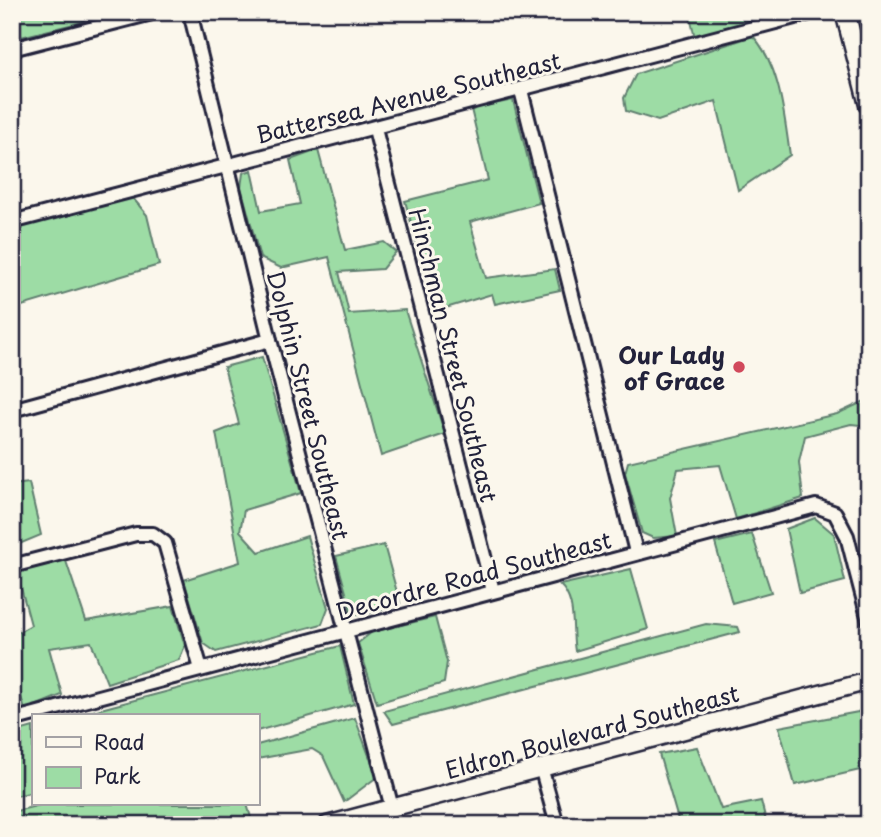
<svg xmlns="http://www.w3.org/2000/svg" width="881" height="837" font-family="'Playpen Sans',sans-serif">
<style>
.green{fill:#9ddca5;stroke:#607f70;stroke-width:2}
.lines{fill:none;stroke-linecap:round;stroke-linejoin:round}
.minor-casing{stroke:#22223b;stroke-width:18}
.tertiary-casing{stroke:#22223b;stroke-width:21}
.secondary-casing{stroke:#22223b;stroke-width:23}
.minor{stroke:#fbf7ec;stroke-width:12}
.tertiary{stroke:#fbf7ec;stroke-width:16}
.secondary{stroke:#fbf7ec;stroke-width:18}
.poi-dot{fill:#d1495b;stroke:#fbf7ec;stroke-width:2.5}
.labels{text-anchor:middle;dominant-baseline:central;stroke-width:6;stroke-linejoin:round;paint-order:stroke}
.street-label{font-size:23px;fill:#22223b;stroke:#fbf7ec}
.poi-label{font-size:23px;font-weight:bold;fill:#22223b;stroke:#fbf7ec;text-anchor:end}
</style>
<rect width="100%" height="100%" fill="#fbf7ec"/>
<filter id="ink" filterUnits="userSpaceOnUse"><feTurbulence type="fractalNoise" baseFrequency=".0143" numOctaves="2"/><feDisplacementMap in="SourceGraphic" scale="14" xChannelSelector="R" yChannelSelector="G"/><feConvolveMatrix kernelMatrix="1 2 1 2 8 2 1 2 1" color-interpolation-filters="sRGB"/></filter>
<g filter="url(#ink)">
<g class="green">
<path d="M14,12H91L82,22L21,37Z"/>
<path d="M689,12H786L695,38Z"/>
<path d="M753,36C781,67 784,116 790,155L738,190L716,101L658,121L626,111L624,98L636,74Z"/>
<path d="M513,100L539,203L470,222L486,278L555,269L560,290L495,304L492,294L436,311L405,201L488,180L471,109Z"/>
<path d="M318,150L345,250L384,242L396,252L382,269L339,272L349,314L405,310L445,434L381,456L329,257L281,268L260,258L241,187L243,173L252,170L261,211L300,204L290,160Z"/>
<path d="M132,197L147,215L159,265L12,309V229Z"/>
<path d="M262,357L301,493L244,510L240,531L259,552L307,536L328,608L322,624L216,652L203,643L184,580L240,562L216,433L239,424L224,367Z"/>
<path d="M869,399V426L851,424L805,436L799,462L803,498L736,519L720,465L678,469L670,498L677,536L653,538L642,533L625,473L628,462L837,414Z"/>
<path d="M29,483L41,535L12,547V485Z"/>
<path d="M815,518L834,534L845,581L800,593L786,529Z"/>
<path d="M752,534L771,592L732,603L715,543Z"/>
<path d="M384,545L400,603L361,616L351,611L336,556Z"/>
<path d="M65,558L86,621L173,606L185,646L179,660L107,683L91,642L49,648L62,695L25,710L12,666V636L31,625L17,573Z"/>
<path d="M631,569L648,629L575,651C571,628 577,601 560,585Z"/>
<path d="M435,617L447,662L444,683L377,703L358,643L372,632Z"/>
<path d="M706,624L738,627L740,632L393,724L384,711Z"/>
<path d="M340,646L354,704L257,731V716H74Z"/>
<path d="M869,702V768L795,785L779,727L858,712Z"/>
<path d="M355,718L377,777L344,802L323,756L312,749L257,759V745Z"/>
<path d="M33,727V792L12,797V733Z"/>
<path d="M697,747L721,809L761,801L767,825L715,823L710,825H669L679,823L659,754Z"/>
<path d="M44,804H247L252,821L245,825H12V812Z"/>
</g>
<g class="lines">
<g class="minor-casing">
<g id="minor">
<path d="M190,12L270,340L392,808"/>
<path d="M12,49L156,12"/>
<path d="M521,90L636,552"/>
<path d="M375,129L493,591"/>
<path d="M12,222L814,12"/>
<path d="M12,410L270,340"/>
<path d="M12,566L136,534H153L165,543L201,669"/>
<path d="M12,720L816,506L835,513L847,536L869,621"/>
<path d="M541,767L557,825"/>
</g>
</g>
<g class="tertiary-casing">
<path id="tertiary" d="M327,825L869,681"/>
</g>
<g class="secondary-casing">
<path id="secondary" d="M845,12L869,105"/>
</g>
<use href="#minor" class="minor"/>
<use href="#tertiary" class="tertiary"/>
<use href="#secondary" class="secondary"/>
</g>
</g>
<circle class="poi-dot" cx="739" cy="367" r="7"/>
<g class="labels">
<g class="street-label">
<text transform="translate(408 97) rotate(-14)">Battersea Avenue Southeast</text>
<text transform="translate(454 355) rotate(76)">Hinchman Street Southeast</text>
<text transform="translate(309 405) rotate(76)">Dolphin Street Southeast</text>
<text transform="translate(473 575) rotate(-15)">Decordre Road Southeast</text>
<text transform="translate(592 731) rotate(-15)">Eldron Boulevard Southeast</text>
</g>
<g class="poi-label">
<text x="725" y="354">Our Lady<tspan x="725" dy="26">of Grace</tspan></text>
</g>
</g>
<rect width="881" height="837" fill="none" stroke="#fbf7ec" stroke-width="42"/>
<rect x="21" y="21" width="839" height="795" fill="none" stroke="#22223b" stroke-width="2.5" filter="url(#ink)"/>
<rect x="32" y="714" width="228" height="91" fill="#fbf7ec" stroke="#a4a2a5" stroke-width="2"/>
<rect x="46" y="737" width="35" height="10" fill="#fbf7ec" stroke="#a4a2a5" stroke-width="2"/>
<text x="94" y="750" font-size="21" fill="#22223b">Road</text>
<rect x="46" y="767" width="35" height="21" fill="#9ddca5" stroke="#a4a2a5" stroke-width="2"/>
<text x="94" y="784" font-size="21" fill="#22223b">Park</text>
</svg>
